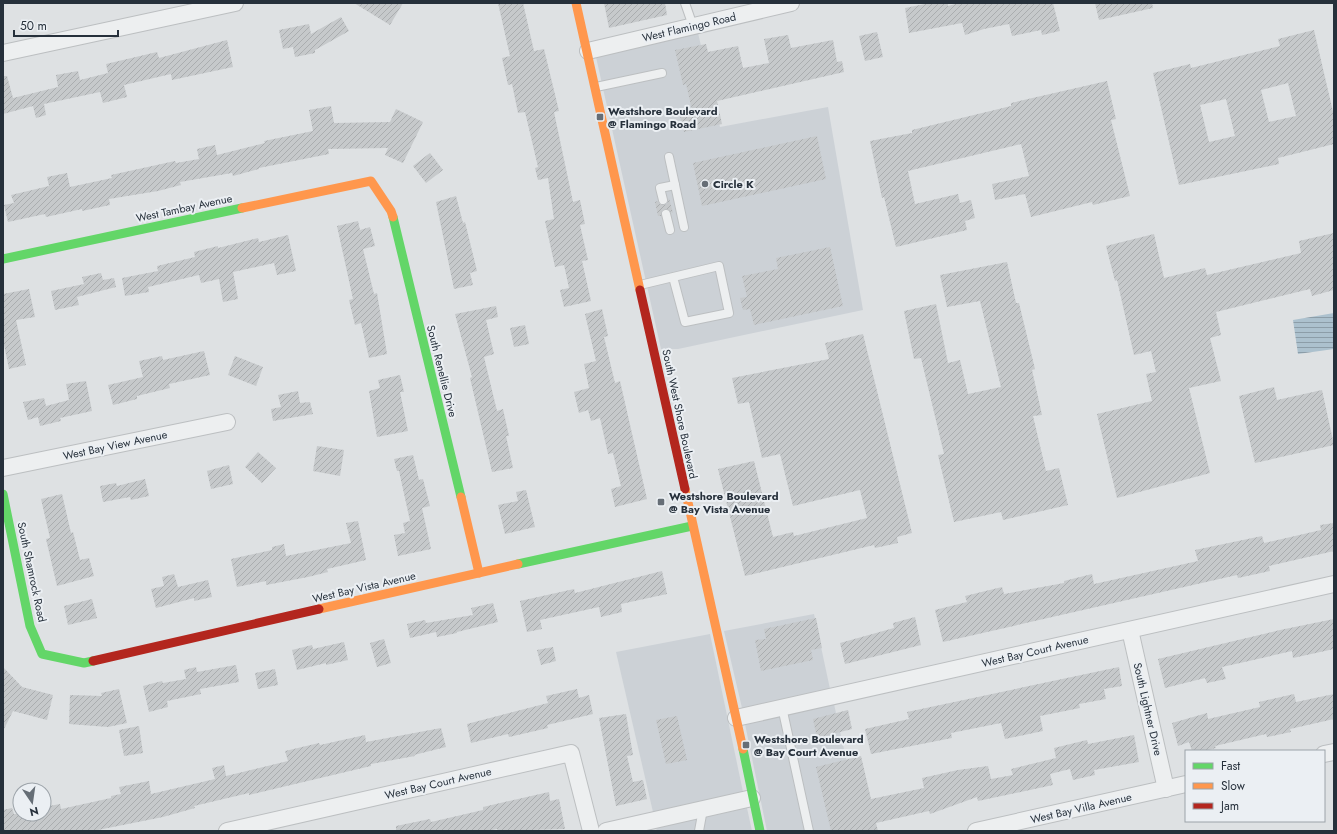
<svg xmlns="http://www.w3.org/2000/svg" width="1337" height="834" font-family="Jost,sans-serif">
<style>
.built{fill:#ccd1d6}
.water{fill:url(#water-rules)}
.building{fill:url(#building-hatch);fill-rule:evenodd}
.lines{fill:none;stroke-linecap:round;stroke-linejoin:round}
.lane-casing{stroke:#bcbfc1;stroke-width:10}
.street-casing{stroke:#bcbfc1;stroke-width:18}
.lane{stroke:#edeff0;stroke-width:8}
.street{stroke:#edeff0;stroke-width:16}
.fast{stroke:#63d668;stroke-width:9}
.slow{stroke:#ff974d;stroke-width:9}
.jam{stroke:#b3261e;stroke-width:9}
.poi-dot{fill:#666e76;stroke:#ebeff3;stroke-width:1.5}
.labels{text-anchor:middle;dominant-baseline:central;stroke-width:4;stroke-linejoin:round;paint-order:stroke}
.street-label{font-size:11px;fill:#26303b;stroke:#ebeff3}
.poi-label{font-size:11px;font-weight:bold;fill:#26303b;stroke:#ebeff3;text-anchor:start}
</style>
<defs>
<pattern id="water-rules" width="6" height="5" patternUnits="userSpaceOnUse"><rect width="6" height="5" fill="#acc1ce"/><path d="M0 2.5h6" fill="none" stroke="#8c9da8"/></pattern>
<pattern id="building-hatch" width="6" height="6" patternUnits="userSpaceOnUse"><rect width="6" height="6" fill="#c6c9cb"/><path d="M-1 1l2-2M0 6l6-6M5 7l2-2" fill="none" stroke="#aaadaf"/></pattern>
</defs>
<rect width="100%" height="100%" fill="#dee1e3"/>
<g class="built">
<path d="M698,33L720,127L828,107L863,310L678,349H661L596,57Z"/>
<path d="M814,614L830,689L742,708L724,631Z"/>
<path d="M710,634L743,792L653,812L616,652Z"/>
<path d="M834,704L862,831H767L745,724Z"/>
<path d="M747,808L752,831H657L656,828Z"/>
</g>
<path class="water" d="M1334,313V349L1298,354L1293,320Z"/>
<g class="building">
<path d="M354,3H403L390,25Z"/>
<path d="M498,3H523L534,51L544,49L559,111L554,112L573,202L580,200L585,224L580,225L588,260L582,261L591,301L564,307L560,290L569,288L564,265L555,267L545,221L554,219L548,178L538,180L535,168L538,167L525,112L518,113L512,84L508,85L502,58L510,56Z"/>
<path d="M604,3H665L667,15L609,28Z"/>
<path d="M930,3H948V6L959,3H1053L1060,31L1042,35L1041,30L1012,36L1009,24L984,29L965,35L962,23L909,33L905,8Z"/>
<path d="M1095,3H1152L1153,8L1099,20Z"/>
<path d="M341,17L349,31L315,50V53L295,57L293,47L283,49L279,30L309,24L311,34Z"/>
<path d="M1314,30L1334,116V144L1278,158L1279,164L1179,185L1153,73L1190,64L1191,68L1280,46L1278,39ZM1288,83L1296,116L1269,122L1261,90ZM1226,99L1235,136L1209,142L1200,105Z"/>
<path d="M877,32L883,57L865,61L859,36Z"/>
<path d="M788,35L791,48L833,40L837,62L842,61L844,72L717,101L722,124L684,132L680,116L693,114L686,84L683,85L675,50L706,44L708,52L738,46L743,68L769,63L764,39Z"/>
<path d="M227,40L233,67L172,80L171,74L124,85L127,97L103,103L100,92L44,104L46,115L36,118L33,106L3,114V76H7L13,98L58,87L56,75L78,71L80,80L108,73L106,64L157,52L159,58Z"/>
<path d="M1107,81L1116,119L1111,120L1130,196L1093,205L1092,202L1031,217L1025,194L995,200L992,184L1029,176L1021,144L908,171L915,204L958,194L960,203L971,200L975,218L965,221L967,230L896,247L884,197L882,198L870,141L912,133V130L1011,106V103Z"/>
<path d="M331,106L334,123L390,122L396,109L423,122L403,163L385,155L388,148L328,149L329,154L259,168V169L233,176L232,173L180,182L181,185L158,191L109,199L110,205L82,211V209L46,217L45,214L8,222L4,205L14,203L11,195L49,186L47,177L67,173L70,187L112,178L111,175L175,161L176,163L199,159L197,149L215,145L217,155L265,143L264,141L313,131L309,110Z"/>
<path d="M817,136L826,179L702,206L693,163Z"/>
<path d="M430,153L443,170L426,183L413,166Z"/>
<path d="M456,196L463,223L465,222L477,271L470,273L473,285L454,289L436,202Z"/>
<path d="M669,198L673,213L665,209L662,210L661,216H658L655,202L658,201L659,204L664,205L667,204Z"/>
<path d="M358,221L360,230L370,227L375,246L363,249L374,294L377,293L387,354L369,358L361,323L355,325L349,300L353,299L337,226Z"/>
<path d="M1334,233V290L1312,296L1310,289L1216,312L1221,335L1210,338L1221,381L1189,388L1210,473L1117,498L1097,414L1152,401L1146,374L1156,372L1151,351L1134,355L1117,280L1115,281L1106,246L1154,234L1164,278L1205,268L1207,275L1301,253L1299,241Z"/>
<path d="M288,235L296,271L277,275L274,263L233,272L238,299L223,302L219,279L201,283L199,275L148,287L149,292L125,296L122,278L158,271L157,266L195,257L194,252L218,246V248L258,238L259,242Z"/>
<path d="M830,247L843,306L754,325L750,309L743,310L740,298L747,297L742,276L778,269L776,258Z"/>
<path d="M1007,262L1016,303H1019L1035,369L1032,370L1042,415L1033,416L1046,471L1059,468L1068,505L1003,520L1001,512L954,522L938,455L944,454L921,358L914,359L904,311L936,304L948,363L960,360L968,394L1001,387L980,301L947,307L940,275Z"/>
<path d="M101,273L103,280L114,278L116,287L77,297L79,305L55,310L51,291L84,284L82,277Z"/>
<path d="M29,289L35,317L16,320L26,365L9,369L3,340V294Z"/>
<path d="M496,306L498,317L486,320L494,354L484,357L497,411L503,409L509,436H506L513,468L492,472L470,378L472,377L455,314Z"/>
<path d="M602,309L608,336L604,337L615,383L620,381L647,499L615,507L611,489L621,486L613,453L608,454L600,418L591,421L588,410L579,413L574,392L589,388L584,364L596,361L585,314Z"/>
<path d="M525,325L529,344L514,347L510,328Z"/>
<path d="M863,334L912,533L897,537L898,543L875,548L874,545L745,576L718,469L754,461L773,537L793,532L794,536L867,518L860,490L793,506L780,454L762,458L749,402L738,404L732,378L829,359L825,343Z"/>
<path d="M204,351L210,375L169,384L170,388L137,396V399L113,405L108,385L143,377L139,361L162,356L163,360Z"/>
<path d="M235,356L263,367L256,386L228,375Z"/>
<path d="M400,375L404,392H400L408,431L377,437L369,391L380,388L378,380Z"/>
<path d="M86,381L92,411L60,418L61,421L40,426L38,417L28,420L23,402L44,398L46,406L69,400L66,384Z"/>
<path d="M1274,387L1277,400L1322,390L1334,445L1255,463L1239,396Z"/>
<path d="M298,391L300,403L310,402L313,414L273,421L271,409L281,407L278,395Z"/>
<path d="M317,446L344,450L340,476L313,471Z"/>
<path d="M258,452L276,468L262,483L245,467Z"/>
<path d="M413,455L419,480L423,479L430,506L422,508L431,549L398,556L394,535L405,533L403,523L410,521L399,471H397L394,459Z"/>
<path d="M229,465L233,484L211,489L207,471Z"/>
<path d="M145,479L149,496L131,500L130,497L103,502L100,486L116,483L117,486Z"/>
<path d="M526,490L535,527L505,534L498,505L518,501L516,492Z"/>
<path d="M62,494L71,533L73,532L80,560L89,558L94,576L57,586L46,539L50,538L41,499Z"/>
<path d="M358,521L366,560L327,569L328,572L308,577L266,585V581L237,587L231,559L272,550V547L284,544L286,556L351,543L346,523Z"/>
<path d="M1334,523V551L1269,566L1270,571L1238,578L1237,575L943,642L935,610L967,602L965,596L1002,587L1004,594L1064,583V581L1092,574L1094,584L1198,561L1195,550L1262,536L1264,543L1321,530L1320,525Z"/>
<path d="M662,571L667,594L621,604L622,612L601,617L599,607L540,620L542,629L527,632L520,601L574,589L575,593Z"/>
<path d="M174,574L178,587L208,580L212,597L194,601V598L156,608L151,589L164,586L162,577Z"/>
<path d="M92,599L97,618L68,625L64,606Z"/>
<path d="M493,603L498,622L457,632V633L437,637L436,632L410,638L407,624L425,620L426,623L473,615L471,608Z"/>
<path d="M915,617L921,645L845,664L840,643L894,628L893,623Z"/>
<path d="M816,618L822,648L811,650L813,660L761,671L755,640L766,639L764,629Z"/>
<path d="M1334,619V649L1293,658L1292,651L1249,661L1222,667L1226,679L1207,683L1205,678L1165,688L1158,659L1280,630Z"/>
<path d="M384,639L391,663L377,667L370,643Z"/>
<path d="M344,642L348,660L326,665V663L297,670L292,650L312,645L313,649Z"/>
<path d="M553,647L556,661L541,665L537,650Z"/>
<path d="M236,665L239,682L200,689L201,694L167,701L168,707L149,712L143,686L162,681L163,683L186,679L184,670L196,667L197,672Z"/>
<path d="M3,667L22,687L53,695L47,720L13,711L3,731Z"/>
<path d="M1119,667L1122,686L1104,689L1106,699L1079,704L1080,708L1040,716L1043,731L1005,739L1001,723L951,733L952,738L871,754L865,729L909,719L907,712Z"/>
<path d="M275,669L278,685L258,689L255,673Z"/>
<path d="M119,689L127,723L108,727L69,724L70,695L102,696L101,693Z"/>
<path d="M577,689L579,698L589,695L593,714L547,725L548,728L509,737L508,734L471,743L467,724L548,703L546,696Z"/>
<path d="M1294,694L1296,702L1334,694V719L1290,729L1291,732L1267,737L1266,734L1215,746L1216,748L1204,751H1192L1189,742L1178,746L1172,723L1207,713L1208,719L1260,707L1259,702Z"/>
<path d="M848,710L852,729L817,738L813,719Z"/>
<path d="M626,714L633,755L627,756L633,782L643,780L647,799L616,806L599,718Z"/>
<path d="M677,716L687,760L666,764L656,720Z"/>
<path d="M139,726L143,753L124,756L119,730Z"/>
<path d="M441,728L446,747L414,755L415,756L371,764V766L249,795V793L194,806L195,808L163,817L93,831H3V810L12,808L14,814H44V807L60,804L61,809L111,798V796L121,794L119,787L149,781L151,794L215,779L212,768L224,765L226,776L288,761L285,751L319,743L320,745L365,735L366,742Z"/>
<path d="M1134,735L1139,762L1094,770L1095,775L1073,780L1070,769L1050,774L1053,785L978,801L977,797L930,814L929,811L876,823L878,831H831L816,767L861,756L871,799L924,788L922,778L958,770L988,766L991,779L1013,775L1011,769L1056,758L1054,748L1087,740L1088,744Z"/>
<path d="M549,792L550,801L559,799L565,829L498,831L497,829L487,831H396V826L430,819L431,822L483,810V807Z"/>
</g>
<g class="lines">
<g class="lane-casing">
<g id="lane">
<path d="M685,3L693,26"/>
<path d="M596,87L662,73"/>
<path d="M669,157L684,227"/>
<path d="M663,200L660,188L675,185"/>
<path d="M666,214L670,230"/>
<path d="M640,285L719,266L729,313L685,322L673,277"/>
<path d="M782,707L809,831"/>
<path d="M699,831L703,809"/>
</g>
</g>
<g class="street-casing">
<g id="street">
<path d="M588,51L791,3"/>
<path d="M3,53L235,3"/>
<path d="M3,468L227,422"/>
<path d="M1130,630L1166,789"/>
<path d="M736,718L1334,584"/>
<path d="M1324,754L1334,752"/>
<path d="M227,831L571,753L591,831"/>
<path d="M606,831L752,798"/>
<path d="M976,831L1186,784"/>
</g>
</g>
<use href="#lane" class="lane"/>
<use href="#street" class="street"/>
<g class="fast">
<path d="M393,217L461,497"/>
<path d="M3,259L242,208"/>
<path d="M3,494L30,626L42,654L84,663L93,661"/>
<path d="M518,564L692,526"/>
<path d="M743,749L760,831"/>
</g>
<g class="slow">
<path d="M576,3L640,290"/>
<path d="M242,208L371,181L391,211L393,217"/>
<path d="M685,489L743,749"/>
<path d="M461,497L479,573"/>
<path d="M319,609L518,564"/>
</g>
<g class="jam">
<path d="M640,290L685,489"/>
<path d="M93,661L319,609"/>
</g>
</g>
<g class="poi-dot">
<rect x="596" y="113" width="8" height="8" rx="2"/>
<circle cx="705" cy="184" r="4"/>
<rect x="657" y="498" width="8" height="8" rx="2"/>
<rect x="742" y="741" width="8" height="8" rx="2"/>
</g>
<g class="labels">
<g class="street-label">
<text transform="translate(689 27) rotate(-13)">West Flamingo Road</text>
<text transform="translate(184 208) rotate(-12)">West Tambay Avenue</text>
<text transform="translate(442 371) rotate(76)">South Renellie Drive</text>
<text transform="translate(680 414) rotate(78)">South West Shore Boulevard</text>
<text transform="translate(115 445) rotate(-12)">West Bay View Avenue</text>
<text transform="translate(32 572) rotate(78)">South Shamrock Road</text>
<text transform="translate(364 587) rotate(-13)">West Bay Vista Avenue</text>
<text transform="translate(1035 651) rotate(-13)">West Bay Court Avenue</text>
<text transform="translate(1148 709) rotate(77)">South Lightner Drive</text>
<text transform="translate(438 783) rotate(-13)">West Bay Court Avenue</text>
<text transform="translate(1081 808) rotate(-13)">West Bay Villa Avenue</text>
</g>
<g class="poi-label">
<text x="608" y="111">Westshore Boulevard<tspan x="608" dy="13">@ Flamingo Road</tspan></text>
<text x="713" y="184">Circle K</text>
<text x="669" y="496">Westshore Boulevard<tspan x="669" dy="13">@ Bay Vista Avenue</tspan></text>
<text x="754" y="739">Westshore Boulevard<tspan x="754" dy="13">@ Bay Court Avenue</tspan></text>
</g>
</g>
<rect width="1337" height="834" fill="none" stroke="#26303b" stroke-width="8"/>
<rect x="1185" y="750" width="140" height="72" fill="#ebeff3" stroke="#9ca3a9"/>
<rect x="1193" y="763" width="20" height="6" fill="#63d668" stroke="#9ca3a9"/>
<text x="1221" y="770" font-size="12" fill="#26303b">Fast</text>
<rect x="1193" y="783" width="20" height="6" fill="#ff974d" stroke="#9ca3a9"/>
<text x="1221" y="790" font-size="12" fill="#26303b">Slow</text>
<rect x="1193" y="803" width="20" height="6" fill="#b3261e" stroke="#9ca3a9"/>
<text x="1221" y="810" font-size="12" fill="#26303b">Jam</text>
<g transform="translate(32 802) rotate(167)"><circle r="19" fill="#ebeff3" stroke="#9ca3a9"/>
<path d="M0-3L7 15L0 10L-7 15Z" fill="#666e76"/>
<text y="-6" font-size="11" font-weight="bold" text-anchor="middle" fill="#26303b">N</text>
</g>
<path d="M14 30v6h104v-6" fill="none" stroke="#26303b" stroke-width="2"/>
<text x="20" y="30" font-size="12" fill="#26303b" stroke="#ebeff3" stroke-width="3" paint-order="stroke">50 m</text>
</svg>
